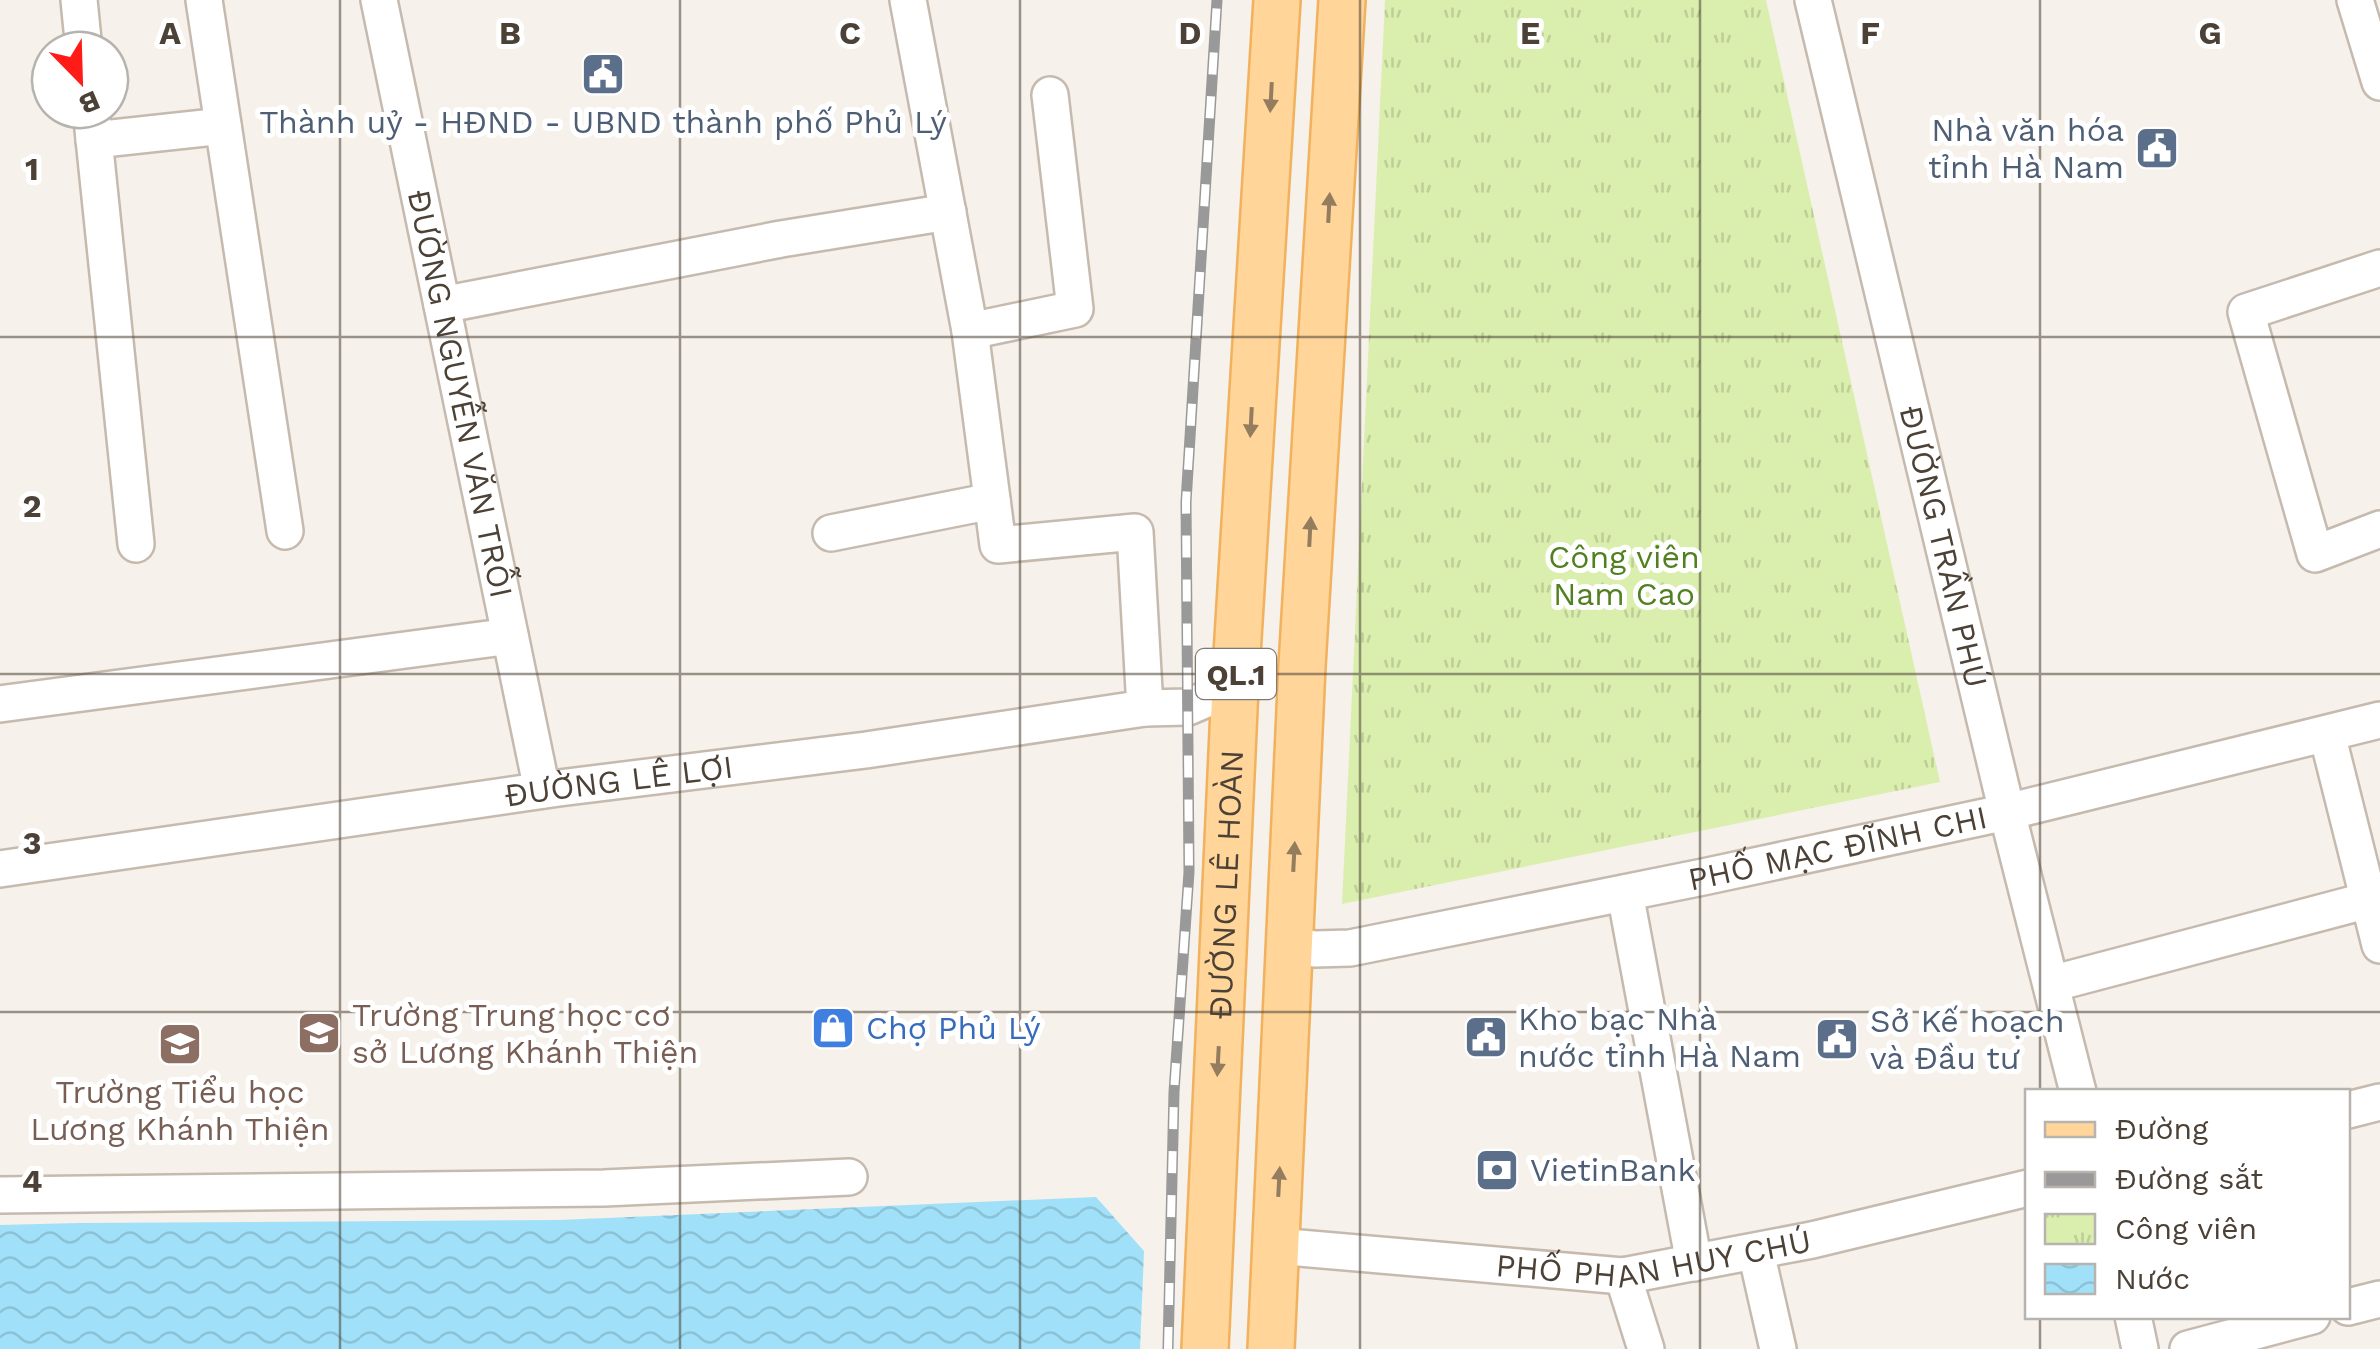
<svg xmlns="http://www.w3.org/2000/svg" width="2380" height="1349" font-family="'Work Sans',sans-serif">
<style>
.park{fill:url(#park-tufts)}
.water{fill:url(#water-waves)}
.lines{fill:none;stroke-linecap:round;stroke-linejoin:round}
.minor-casing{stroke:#c6baae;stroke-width:40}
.major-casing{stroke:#f2b15c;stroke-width:50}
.minor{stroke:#fff;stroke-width:35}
.major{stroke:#ffd59a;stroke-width:45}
.rail-casing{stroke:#999;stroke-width:11}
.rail{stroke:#fff;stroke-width:8;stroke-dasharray:22;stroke-linecap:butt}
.oneway{fill:#947c5e}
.grid{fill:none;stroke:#4c4136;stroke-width:2.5;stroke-opacity:0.55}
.labels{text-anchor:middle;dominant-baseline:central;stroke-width:10;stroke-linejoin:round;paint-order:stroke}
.shield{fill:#fff;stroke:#827a72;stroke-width:2.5}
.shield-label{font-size:30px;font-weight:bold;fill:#4c4136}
.service-label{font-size:32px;fill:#4e5e75;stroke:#fff;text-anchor:start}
.street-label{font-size:32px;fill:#4c4136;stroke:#fff}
.park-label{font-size:32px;fill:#528020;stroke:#fff}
.education-label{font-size:32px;fill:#785e54;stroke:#fff;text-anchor:start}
.shop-label{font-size:32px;fill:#366cbe;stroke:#fff;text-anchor:start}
.grid-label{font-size:32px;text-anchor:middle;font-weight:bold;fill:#4c4136;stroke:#fff;stroke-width:10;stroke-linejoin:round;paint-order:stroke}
</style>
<defs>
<pattern id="park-tufts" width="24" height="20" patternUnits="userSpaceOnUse" patternTransform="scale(2.5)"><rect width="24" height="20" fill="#daefae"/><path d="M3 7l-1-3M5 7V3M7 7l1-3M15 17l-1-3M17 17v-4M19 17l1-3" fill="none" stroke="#bdce96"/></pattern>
<pattern id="water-waves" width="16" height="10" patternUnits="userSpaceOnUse" patternTransform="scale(2.5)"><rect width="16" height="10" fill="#a0e1f9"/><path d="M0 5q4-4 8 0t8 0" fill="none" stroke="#8bc2d6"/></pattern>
</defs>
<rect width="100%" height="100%" fill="#f6f1ea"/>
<path class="park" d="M1385,0H1766L1940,782L1342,904Z"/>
<path class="water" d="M1096,1197L1144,1251L1140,1349H0V1225L79,1223L560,1220Z"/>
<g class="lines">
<g class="minor-casing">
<g id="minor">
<path d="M79,0L84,50"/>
<path d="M204,0L285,531"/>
<path id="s1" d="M379,0L542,790"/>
<path d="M908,0L970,331L998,545L1135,532L1145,708"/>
<path id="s2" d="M1813,0L2007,812L2078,1092"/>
<path d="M2355,0L2380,82"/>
<path d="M91,110L136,544"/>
<path d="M94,140L223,126"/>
<path d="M2380,268L2246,312L2315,554L2380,529"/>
<path d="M442,305L781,239L948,212"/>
<path d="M970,331L1075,309L1050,95"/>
<path d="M831,533L992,501"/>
<path d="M0,704L510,636"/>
<path d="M2327,734L2380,945"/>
<path id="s3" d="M0,869L559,788L866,750L1145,708L1188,707L1235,687"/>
<path d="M1625,893L1694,1263"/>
<path id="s4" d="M1290,945L1315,949L1350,948L1703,877L2007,812L2380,720"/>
<path d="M2051,984L2380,897"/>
<path d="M2348,1110L2380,1102"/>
<path d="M0,1195L604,1188L849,1177"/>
<path id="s5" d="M1276,1246L1623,1276L1812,1240L2028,1188"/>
<path d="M1756,1252L1778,1349"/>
<path d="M1623,1276L1646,1349"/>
<path d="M2348,1307L2380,1299"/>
<path d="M2133,1316L2140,1349"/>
<path d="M2188,1349L2312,1316"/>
</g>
</g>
<g class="major-casing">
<g id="major">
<path id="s6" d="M1205,1349L1235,687L1277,0"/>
<path d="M1271,1349L1302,666L1342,0"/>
</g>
</g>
<use href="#minor" class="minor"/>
<use href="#major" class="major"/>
<g class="rail-casing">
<path id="rail" d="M1168,1349L1174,1092L1189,872L1186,502L1217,0"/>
</g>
<use href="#rail" class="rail"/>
</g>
<defs><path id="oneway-solid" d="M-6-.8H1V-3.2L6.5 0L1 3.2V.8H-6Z" transform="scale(2.5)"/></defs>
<g class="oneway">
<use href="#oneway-solid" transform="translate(1271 97) rotate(93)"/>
<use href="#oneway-solid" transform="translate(1329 208) rotate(-87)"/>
<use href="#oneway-solid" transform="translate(1251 422) rotate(93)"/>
<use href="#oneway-solid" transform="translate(1310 532) rotate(-87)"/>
<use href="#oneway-solid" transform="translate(1294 857) rotate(-87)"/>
<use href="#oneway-solid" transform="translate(1218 1061) rotate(93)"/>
<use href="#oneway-solid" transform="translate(1279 1182) rotate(-87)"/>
</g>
<path class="grid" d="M340,0V1349M680,0V1349M1020,0V1349M1360,0V1349M1700,0V1349M2040,0V1092M0,337H2380M0,674H2380M0,1012H2380M2040,1316V1349"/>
<defs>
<g id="civic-square" transform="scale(2.25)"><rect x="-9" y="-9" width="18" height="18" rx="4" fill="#5c6f8a" stroke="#fff"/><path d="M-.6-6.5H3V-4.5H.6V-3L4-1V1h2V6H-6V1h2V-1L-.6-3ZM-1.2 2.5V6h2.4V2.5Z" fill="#fff"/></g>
<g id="shop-square" transform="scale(2.25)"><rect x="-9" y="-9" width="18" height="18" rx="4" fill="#3f7fe0" stroke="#fff"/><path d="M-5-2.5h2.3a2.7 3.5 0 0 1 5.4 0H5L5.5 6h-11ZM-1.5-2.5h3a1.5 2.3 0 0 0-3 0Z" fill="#fff"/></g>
<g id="school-square" transform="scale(2.25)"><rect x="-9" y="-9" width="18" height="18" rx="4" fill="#8d6e63" stroke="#fff"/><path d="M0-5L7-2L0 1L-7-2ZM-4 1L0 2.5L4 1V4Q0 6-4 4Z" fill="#fff"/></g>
<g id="bank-square" transform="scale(2.25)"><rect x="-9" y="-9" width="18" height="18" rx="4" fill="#5c6f8a" stroke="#fff"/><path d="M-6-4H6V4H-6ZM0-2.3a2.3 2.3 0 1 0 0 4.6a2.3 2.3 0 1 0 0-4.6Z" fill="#fff"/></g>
</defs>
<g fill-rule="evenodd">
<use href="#civic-square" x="603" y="74"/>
<use href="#civic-square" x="2157" y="148"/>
<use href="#shop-square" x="833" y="1028"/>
<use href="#school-square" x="319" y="1033"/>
<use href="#civic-square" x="1486" y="1037"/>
<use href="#civic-square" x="1837" y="1039"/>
<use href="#school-square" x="180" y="1044"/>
<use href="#bank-square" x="1497" y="1170"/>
</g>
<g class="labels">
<rect class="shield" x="1196" y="649" width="80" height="50" rx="8"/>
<g class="shield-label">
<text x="1236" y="674">QL.1</text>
</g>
<g class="service-label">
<text x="603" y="122" text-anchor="middle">Thành uỷ - HĐND - UBND thành phố Phủ Lý</text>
<text x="2124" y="130" text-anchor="end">Nhà văn hóa<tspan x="2124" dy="37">tỉnh Hà Nam</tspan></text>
<text x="1518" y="1019">Kho bạc Nhà<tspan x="1518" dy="37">nước tỉnh Hà Nam</tspan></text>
<text x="1870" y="1021">Sở Kế hoạch<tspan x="1870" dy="37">và Đầu tư</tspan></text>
<text x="1530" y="1170">VietinBank</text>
</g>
<g class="street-label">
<text stroke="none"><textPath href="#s1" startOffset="402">ĐƯỜNG NGUYỄN VĂN TRỖI</textPath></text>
<text stroke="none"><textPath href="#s2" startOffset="562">ĐƯỜNG TRẦN PHÚ</textPath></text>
<text stroke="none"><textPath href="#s3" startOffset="625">ĐƯỜNG LÊ LỢI</textPath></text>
<text stroke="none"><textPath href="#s4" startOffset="558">PHỐ MẠC ĐĨNH CHI</textPath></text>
<text stroke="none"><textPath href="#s6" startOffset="465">ĐƯỜNG LÊ HOÀN</textPath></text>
<text stroke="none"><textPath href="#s5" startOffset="380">PHỐ PHAN HUY CHÚ</textPath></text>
</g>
<g class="park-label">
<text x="1624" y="557">Công viên<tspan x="1624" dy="37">Nam Cao</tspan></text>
</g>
<g class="education-label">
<text x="352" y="1015">Trường Trung học cơ<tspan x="352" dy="37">sở Lương Khánh Thiện</tspan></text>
<text x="180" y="1092" text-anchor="middle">Trường Tiểu học<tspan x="180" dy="37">Lương Khánh Thiện</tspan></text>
</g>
<g class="shop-label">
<text x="866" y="1028">Chợ Phủ Lý</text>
</g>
</g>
<g class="grid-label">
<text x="170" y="44">A</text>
<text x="510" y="44">B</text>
<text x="850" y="44">C</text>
<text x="1190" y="44">D</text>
<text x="1530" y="44">E</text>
<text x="1870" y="44">F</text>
<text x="2210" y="44">G</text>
<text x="32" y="180">1</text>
<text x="32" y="517">2</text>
<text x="32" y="854">3</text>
<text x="32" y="1192">4</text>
</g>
<rect x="2025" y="1089" width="325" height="230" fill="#ffffff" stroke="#b7b3af" stroke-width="2.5"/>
<rect x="2045" y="1122" width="50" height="15" fill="#ffd59a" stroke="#b7b3af" stroke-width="2.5"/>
<text x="2115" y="1139" font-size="30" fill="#4c4136">Đường</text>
<rect x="2045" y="1172" width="50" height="15" fill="#999999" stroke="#b7b3af" stroke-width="2.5"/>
<text x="2115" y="1189" font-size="30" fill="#4c4136">Đường sắt</text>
<rect x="2045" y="1214" width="50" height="30" fill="url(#park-tufts)" stroke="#b7b3af" stroke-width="2.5"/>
<text x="2115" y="1239" font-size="30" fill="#4c4136">Công viên</text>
<rect x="2045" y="1264" width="50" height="30" fill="url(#water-waves)" stroke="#b7b3af" stroke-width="2.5"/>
<text x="2115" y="1289" font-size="30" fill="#4c4136">Nước</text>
<g transform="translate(80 80) rotate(157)"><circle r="48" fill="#ffffff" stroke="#b7b3af" stroke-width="2.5"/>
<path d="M0-8L18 38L0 25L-18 38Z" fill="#ff1c18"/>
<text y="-15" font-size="28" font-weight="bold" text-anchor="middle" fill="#4c4136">B</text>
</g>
</svg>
